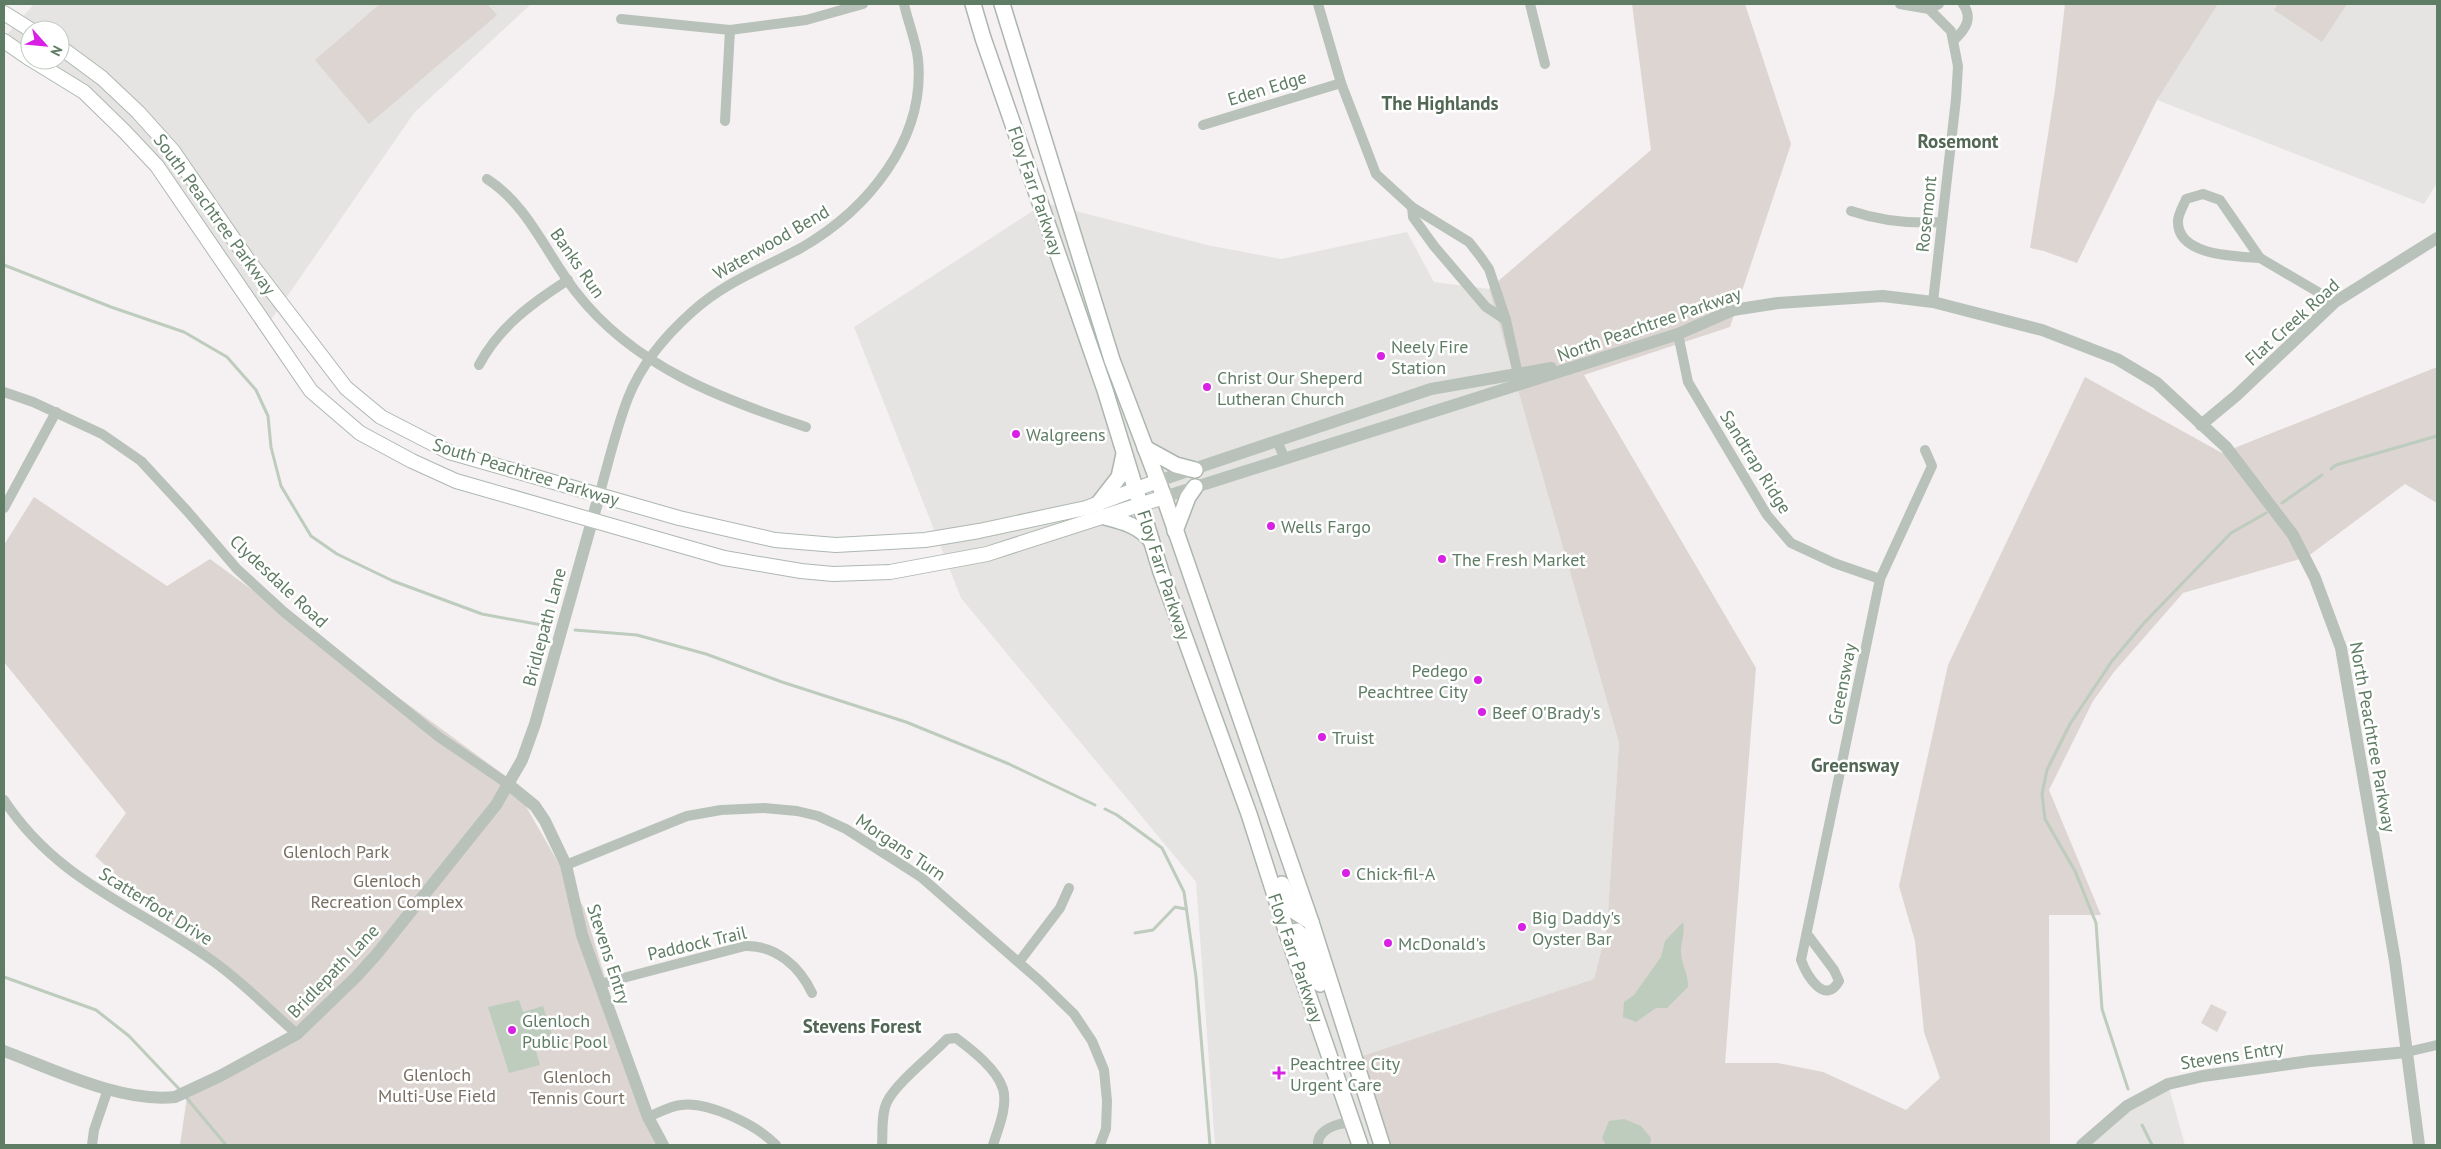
<svg xmlns="http://www.w3.org/2000/svg" width="2441" height="1149" font-family="'PT Sans',sans-serif">
<style>
.built{fill:#e5e4e3;fill-rule:evenodd}
.green{fill:#dcd5d2}
.water{fill:#bdccbd}
.lines{fill:none;stroke-linecap:round;stroke-linejoin:round}
.stream{stroke:#bdccbd;stroke-width:3}
.secondary-casing{stroke:#adb8af;stroke-width:16}
.primary-casing{stroke:#acb6ae;stroke-width:18}
.minor{stroke:#b8c2ba;stroke-width:10}
.tertiary{stroke:#b8c2ba;stroke-width:12}
.secondary{stroke:#fff;stroke-width:14}
.primary{stroke:#fff;stroke-width:15}
.poi-dot{fill:#d821e4;stroke:#fff;stroke-width:2}
.labels{text-anchor:middle;dominant-baseline:central;stroke-width:5;stroke-linejoin:round;paint-order:stroke}
.street-label{font-size:18px;fill:#5f7c64;stroke:#fff}
.poi-label{font-size:18px;fill:#5f7c64;stroke:#fff;text-anchor:start}
.park-label{font-size:18px;fill:#796e62;stroke:#fff}
.neighbourhood-label{font-size:19px;font-weight:bold;fill:#516754;stroke:#fff}
</style>
<rect width="100%" height="100%" fill="#f5f1f2"/>
<g class="built">
<path d="M34,4H531L414,113L266,327L157,166L112,119L4,42V38ZM30,30H60V60H30Z"/>
<path d="M2218,4H2437V183L2424,204L2157,100Z"/>
<path d="M1045,203L1207,245L1281,259L1407,232L1434,282L1489,289L1619,743L1607,928L1594,979L1353,1059L1387,1145H1215L1196,882L961,598L854,327Z"/>
<path d="M2168,1084L2185,1145H2083Z"/>
</g>
<g class="green">
<path d="M380,4H487L497,15L369,124L315,60Z"/>
<path d="M1632,4H1745L1791,144L1730,327L1584,375L1756,668L1725,1063H1778L1823,1072L1906,1110L1940,1078L1924,1032L1915,941L1899,886L1948,665L2085,377L2222,453L2437,367V503L2405,484L2307,557L2183,593L2114,672L2093,701L2049,790L2101,915H2049L2050,1145H1387L1353,1059L1594,979L1607,928L1619,743L1489,289L1651,150Z"/>
<path d="M2065,4H2218L2157,100L2077,263L2044,251L2030,248L2055,90Z"/>
<path d="M2278,4H2347L2322,42L2274,10Z"/>
<path d="M34,497L167,586L210,559L511,780L584,908L644,1107L667,1145H180L188,1090L299,1031L245,982L170,923L95,856L126,813L4,662V545Z"/>
<path d="M2211,1004L2227,1012L2217,1032L2201,1023Z"/>
</g>
<g class="water">
<path d="M1683,922C1685,935 1682,937 1681,949C1680,963 1689,974 1688,987L1667,1008H1656L1636,1022L1623,1017L1624,1002L1634,995L1661,957L1665,941Z"/>
<path d="M519,1000L523,1012L543,1006L554,1041L535,1048L540,1065L509,1073L488,1007Z"/>
<path d="M1624,1119L1641,1126L1651,1138L1650,1145H1606L1602,1138L1609,1121Z"/>
</g>
<g class="lines">
<g class="stream">
<path d="M4,265L111,307L184,332L227,357L256,390L268,416L271,447L281,486L311,536L337,554L393,581L482,614L547,626"/>
<path d="M2331,469L2336,465L2437,436"/>
<path d="M2282,503L2322,475"/>
<path d="M575,630L637,635L706,654L782,682L906,722L1009,764L1095,805"/>
<path d="M1105,809L1117,815L1162,848L1184,892L1196,977L1210,1145"/>
<path d="M1135,933L1153,930L1175,907L1186,909"/>
<path d="M4,977L96,1010L129,1036L181,1091"/>
<path d="M2128,1089L2102,1009L2096,923L2075,871L2045,819L2042,794L2047,770L2070,724L2112,661L2144,623L2231,533L2266,513"/>
<path d="M185,1096L226,1145"/>
<path d="M2142,1125L2152,1145"/>
</g>
<g class="secondary-casing">
<g id="secondary">
<path d="M4,13L31,30"/>
<path d="M4,41L30,59"/>
<path d="M60,47L102,78L138,112L173,151L248,260L346,388L381,417L449,452L679,518L775,540L836,545L925,540L979,531L1086,508L1158,481"/>
<path d="M32,60L84,92L125,132L157,166L311,391L360,433L412,461L456,481L724,558L801,571L833,574L890,572L987,554L1164,497"/>
</g>
</g>
<g class="primary-casing">
<g id="primary">
<path d="M973,4L983,38L1105,390L1161,572L1249,814L1287,933L1360,1145"/>
<path d="M1002,4L1112,360L1164,497L1311,922L1382,1145"/>
<path d="M1145,448L1176,465L1195,470"/>
<path d="M1098,504L1119,477L1124,454"/>
<path d="M1105,517C1124,522 1137,525 1151,540"/>
<path d="M1175,531L1188,497L1195,487"/>
<path d="M1282,884L1292,910L1311,922"/>
<path d="M1287,933L1297,931L1302,936L1320,984"/>
</g>
</g>
<g class="minor">
<path d="M1318,4L1341,83L1376,174L1412,207L1469,242L1480,256L1489,269L1506,320L1519,379"/>
<path d="M1530,4L1545,64"/>
<path d="M1900,4L1929,9L1951,31L1958,66L1956,99L1933,302"/>
<path d="M1929,9L1939,4"/>
<path d="M621,19L730,30L806,20L863,4"/>
<path d="M1954,40C1966,29 1973,18 1963,4"/>
<path d="M725,121L730,30"/>
<path d="M1203,125L1341,83"/>
<path d="M487,179C528,205 547,255 576,292C633,366 721,399 806,427"/>
<path d="M2203,194L2220,200L2260,258C2235,256 2177,256 2178,221C2178,214 2184,205 2186,199Z"/>
<path d="M1412,207L1413,217L1434,246L1486,307L1506,320"/>
<path d="M1851,211C1881,221 1909,224 1941,222"/>
<path d="M2260,258L2335,302"/>
<path d="M1678,334L1688,382L1767,515L1791,543L1834,563L1880,579"/>
<path d="M479,365C499,327 532,303 568,280"/>
<path d="M4,392L33,402L102,434L141,461L188,512L237,569L284,612L439,737L508,784"/>
<path d="M1277,441L1285,459"/>
<path d="M599,496C608,464 616,429 628,398C641,365 667,334 693,311C725,282 764,268 801,248C867,210 926,140 918,59C916,41 908,22 904,4"/>
<path d="M4,508L56,412"/>
<path d="M4,800C58,882 135,905 210,959C242,981 268,1009 297,1034"/>
<path d="M566,865L687,816L721,810L764,808L797,811L818,816L846,829L921,877L1040,981L1074,1014L1092,1041L1104,1070L1107,1101L1106,1129L1100,1145"/>
<path d="M1807,934L1834,970L1839,981C1825,1006 1807,976 1801,960L1880,579L1932,466L1925,450"/>
<path d="M1019,962L1060,908L1069,888"/>
<path d="M600,984L745,946C776,945 800,967 812,993"/>
<path d="M2407,1052L2437,1045"/>
<path d="M648,1117C658,1113 670,1106 681,1105C708,1101 757,1125 776,1145"/>
<path d="M92,1145L94,1130L108,1089"/>
<path d="M882,1145C883,1132 881,1114 887,1102C896,1083 931,1056 947,1039L956,1038C972,1050 997,1069 1003,1089C1008,1106 998,1129 993,1145"/>
<path d="M1318,1145C1317,1129 1339,1122 1353,1123"/>
</g>
<g class="tertiary">
<path d="M2201,425L2237,395L2335,302L2437,238"/>
<path d="M1158,481L1431,389L1551,368"/>
<path d="M1164,497L1678,334L1733,310L1778,303L1883,296L1933,302L2042,330L2117,359L2157,383L2226,447L2293,535L2315,578L2341,648L2395,961L2419,1145"/>
<path d="M508,784L535,806L545,821L566,865L582,935L648,1117L663,1145"/>
<path d="M4,1051C55,1070 121,1103 175,1097L220,1076L297,1034L356,977L376,955L496,805L522,760L535,724L599,496"/>
<path d="M2082,1145L2127,1106L2168,1084L2203,1076L2310,1061L2407,1052"/>
</g>
<use href="#secondary" class="secondary"/>
<use href="#primary" class="primary"/>
</g>
<g class="poi-dot">
<circle cx="1381" cy="356" r="5"/>
<circle cx="1207" cy="387" r="5"/>
<circle cx="1016" cy="434" r="5"/>
<circle cx="1271" cy="526" r="5"/>
<circle cx="1442" cy="559" r="5"/>
<circle cx="1478" cy="680" r="5"/>
<circle cx="1482" cy="712" r="5"/>
<circle cx="1322" cy="737" r="5"/>
<circle cx="1346" cy="873" r="5"/>
<circle cx="1522" cy="927" r="5"/>
<circle cx="1388" cy="943" r="5"/>
<circle cx="512" cy="1030" r="5"/>
<path d="M1276.5 1065.5h5v5h5v5h-5v5h-5v-5h-5v-5h5z"/>
</g>
<g class="labels">
<g class="street-label">
<text transform="translate(1267 88) rotate(-17)">Eden Edge</text>
<text transform="translate(1036 191) rotate(71)">Floy Farr Parkway</text>
<text transform="translate(215 214) rotate(54)">South Peachtree Parkway</text>
<text transform="translate(1926 214) rotate(-84)">Rosemont</text>
<text transform="translate(771 242) rotate(-30)">Waterwood Bend</text>
<text transform="translate(578 263) rotate(55)">Banks Run</text>
<text transform="translate(2292 322) rotate(-42)">Flat Creek Road</text>
<text transform="translate(1649 324) rotate(-19)">North Peachtree Parkway</text>
<text transform="translate(1756 462) rotate(58)">Sandtrap Ridge</text>
<text transform="translate(526 472) rotate(17)">South Peachtree Parkway</text>
<text transform="translate(1164 575) rotate(72)">Floy Farr Parkway</text>
<text transform="translate(279 581) rotate(43)">Clydesdale Road</text>
<text transform="translate(544 627) rotate(-75)">Bridlepath Lane</text>
<text transform="translate(1842 684) rotate(-79)">Greensway</text>
<text transform="translate(2373 737) rotate(80)">North Peachtree Parkway</text>
<text transform="translate(901 847) rotate(34)">Morgans Turn</text>
<text transform="translate(156 906) rotate(32)">Scatterfoot Drive</text>
<text transform="translate(697 943) rotate(-13)">Paddock Trail</text>
<text transform="translate(609 954) rotate(72)">Stevens Entry</text>
<text transform="translate(1296 958) rotate(71)">Floy Farr Parkway</text>
<text transform="translate(333 971) rotate(-46)">Bridlepath Lane</text>
<text transform="translate(2232 1055) rotate(-9)">Stevens Entry</text>
</g>
<g class="poi-label">
<text x="1391" y="346">Neely Fire<tspan x="1391" dy="21">Station</tspan></text>
<text x="1217" y="377">Christ Our Sheperd<tspan x="1217" dy="21">Lutheran Church</tspan></text>
<text x="1026" y="434">Walgreens</text>
<text x="1281" y="526">Wells Fargo</text>
<text x="1452" y="559">The Fresh Market</text>
<text x="1468" y="670" text-anchor="end">Pedego<tspan x="1468" dy="21">Peachtree City</tspan></text>
<text x="1492" y="712">Beef O'Brady's</text>
<text x="1332" y="737">Truist</text>
<text x="1356" y="873">Chick-fil-A</text>
<text x="1532" y="917">Big Daddy's<tspan x="1532" dy="21">Oyster Bar</tspan></text>
<text x="1398" y="943">McDonald's</text>
<text x="522" y="1020">Glenloch<tspan x="522" dy="21">Public Pool</tspan></text>
<text x="1290" y="1063">Peachtree City<tspan x="1290" dy="21">Urgent Care</tspan></text>
</g>
<g class="park-label">
<text x="336" y="851">Glenloch Park</text>
<text x="387" y="880">Glenloch<tspan x="387" dy="21">Recreation Complex</tspan></text>
<text x="437" y="1074">Glenloch<tspan x="437" dy="21">Multi-Use Field</tspan></text>
<text x="577" y="1076">Glenloch<tspan x="577" dy="21">Tennis Court</tspan></text>
</g>
<g class="neighbourhood-label">
<text x="1440" y="103">The Highlands</text>
<text x="1958" y="141">Rosemont</text>
<text x="1855" y="765">Greensway</text>
<text x="862" y="1026">Stevens Forest</text>
</g>
</g>
<rect width="2441" height="1149" fill="none" stroke="#5f7c64" stroke-width="10"/>
<g transform="translate(45 45) rotate(117)"><circle r="24" fill="#ffffff" stroke="#bfcbc1"/>
<path d="M0-4L9 19L0 12L-9 19Z" fill="#d821e4"/>
<text y="-8" font-size="14" font-weight="bold" text-anchor="middle" fill="#5f7c64">N</text>
</g>
</svg>
